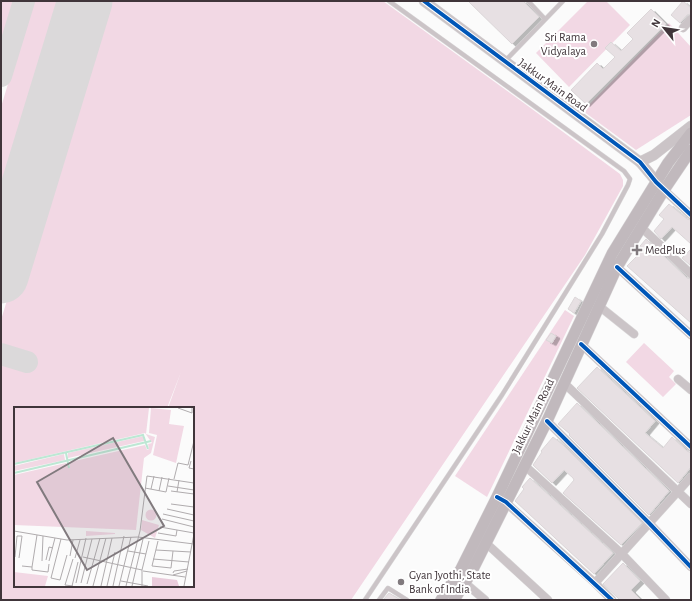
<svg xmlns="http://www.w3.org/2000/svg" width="692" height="601" font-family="'Alegreya Sans',sans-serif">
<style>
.green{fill:#f2d8e4;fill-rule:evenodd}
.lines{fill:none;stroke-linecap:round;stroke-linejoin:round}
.taxiway{stroke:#dbd9da;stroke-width:22}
.runway{stroke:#dbd9da;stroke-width:55}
.building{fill:#e7e0e3;stroke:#dbd6d8;filter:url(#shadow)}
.service-casing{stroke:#d9d7d8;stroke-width:5}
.minor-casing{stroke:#d9d7d8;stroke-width:9}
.tertiary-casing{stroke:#d9d7d8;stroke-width:11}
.secondary-casing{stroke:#d9d7d8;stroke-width:12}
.service{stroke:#cbc4c7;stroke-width:4}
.minor{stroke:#cbc4c7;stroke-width:8}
.tertiary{stroke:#cbc4c7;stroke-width:10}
.secondary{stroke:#c1b9bd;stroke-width:11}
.cycleway-casing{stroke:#fff;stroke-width:6}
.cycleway{stroke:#0057b8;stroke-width:4}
.poi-dot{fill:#817a7e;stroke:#fff;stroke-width:1.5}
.labels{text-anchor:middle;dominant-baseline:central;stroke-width:4;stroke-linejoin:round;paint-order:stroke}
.poi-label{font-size:12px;fill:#40353a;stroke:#fff;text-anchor:start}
.street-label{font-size:12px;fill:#40353a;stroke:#fff}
.inset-river{fill:none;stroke:#bde7d4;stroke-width:2}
.inset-road{fill:none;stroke:#b0acae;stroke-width:1}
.view{fill:#817a7e;fill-opacity:0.15;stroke:#817a7e;stroke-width:2}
.inset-edge{fill:none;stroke:#40353a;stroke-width:2}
</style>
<defs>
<filter id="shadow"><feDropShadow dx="4" dy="2.5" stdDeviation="0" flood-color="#0004"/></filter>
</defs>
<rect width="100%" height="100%" fill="#fbfbfb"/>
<g class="green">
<path d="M1,1H13L1,42Z"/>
<path d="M33,1H70L1,229V107Z"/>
<path d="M98,1H383L532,109L620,174L623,180V186L585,255L351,600H1V363L25,371L31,354L1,343V320ZM181,372L168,408H193V586H15V408H167Z"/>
<path d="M588,1H606L630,25L569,87L536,53Z"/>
<path d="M669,23L691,47V115L636,150L583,111Z"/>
<path d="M565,310L574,316L487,497L455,476Z"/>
<path d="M644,343L674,371L669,377L676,384L663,397L626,362Z"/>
</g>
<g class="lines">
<g class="taxiway">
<path d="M1,76L24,1"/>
<path d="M1,354L27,362"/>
</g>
<path class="runway" d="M1,276L85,1"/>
</g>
<g class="building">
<path d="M468,1H523L539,17L512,44Z"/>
<path d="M683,1L691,8V14L687,15L680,23L671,15Z"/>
<path d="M651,9L666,24L586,104L571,90L597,63L603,69L615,57L605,48L611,42L621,51L633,39L627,33Z"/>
<path d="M669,204L687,219L691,220V244L672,227L661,239L654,231L664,219L659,215Z"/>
<path d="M646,239L687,278L691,279V323L627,266L638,255L635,252Z"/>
<path d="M691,249V266L682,258Z"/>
<path d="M575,297L581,301L574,313L568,309Z"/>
<path d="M551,333L556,336L552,343L546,340Z"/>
<path d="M597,367L655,421L645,433L663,448L672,437L687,451L691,453V467L678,483L577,388Z"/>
<path d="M577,403L669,491L649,515L569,435L570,434L558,424Z"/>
<path d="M553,437L562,444L642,523L621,545L563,493L574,480L573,478L564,470L552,483L533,465L542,452L541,451Z"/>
<path d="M530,478L613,553L594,574L515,501L524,489L522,487Z"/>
<path d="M623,563L640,581L631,590L641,600H620L603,584Z"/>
<path d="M389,593L399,599L400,600H383Z"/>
</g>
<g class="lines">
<g class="service-casing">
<g id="service">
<path d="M528,1L545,19"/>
<path d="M505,61L563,1"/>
<path d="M365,600L502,395L602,234L628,185L630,179L624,171L389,1"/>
<path d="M379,600L388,588L407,600"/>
</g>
</g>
<g class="minor-casing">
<g id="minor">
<path d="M683,28L691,19"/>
<path d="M664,190L691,215"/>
<path d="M642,228L691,274"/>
<path d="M617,267L691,335"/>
<path d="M599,306L634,334"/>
<path d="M581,344L691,447"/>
<path d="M678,379L691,390"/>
<path d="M564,383L691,504"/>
<path d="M547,421L649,523L691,567"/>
<path d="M524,465L622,554L666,600"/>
<path d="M503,500L595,583L612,600"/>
<path d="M486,543L548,600"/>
<path d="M465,583L485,600"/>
<path d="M595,583L691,477"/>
</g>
</g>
<g class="tertiary-casing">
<g id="tertiary">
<path d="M424,1L640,162L661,187"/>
<path d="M640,162L654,155L691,126"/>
</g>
</g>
<g class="secondary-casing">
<g id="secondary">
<path d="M441,600L461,569L497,497L612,254L668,163L691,133"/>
<path d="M454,600L471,573L547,421L617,267L664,190L691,150"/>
</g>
</g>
<use href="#service" class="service"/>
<use href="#minor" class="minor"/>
<use href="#tertiary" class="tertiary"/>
<use href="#secondary" class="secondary"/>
<g class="cycleway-casing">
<g id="cycleway">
<path d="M424,1L640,162L656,182L691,215"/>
<path d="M617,267L691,335"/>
<path d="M581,344L691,447"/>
<path d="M547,421L649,523L691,567"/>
<path d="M497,497L506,502L612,600"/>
</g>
</g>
<use href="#cycleway" class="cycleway"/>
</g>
<g class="poi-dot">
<circle cx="594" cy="44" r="4"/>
<path d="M635 244h4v4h4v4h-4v4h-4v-4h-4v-4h4z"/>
<circle cx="401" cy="582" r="4"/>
</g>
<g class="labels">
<g class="poi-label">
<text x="586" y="37" text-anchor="end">Sri Rama<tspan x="586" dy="14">Vidyalaya</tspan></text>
<text x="645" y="250">MedPlus</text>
<text x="409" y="575">Gyan Jyothi, State<tspan x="409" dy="14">Bank of India</tspan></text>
</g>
<g class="street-label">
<text transform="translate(553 85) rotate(36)">Jakkur Main Road</text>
<text transform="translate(533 416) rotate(-64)">Jakkur Main Road</text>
</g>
</g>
<g transform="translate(14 407)">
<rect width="180" height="180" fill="#fbfbfb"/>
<path d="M0,1H135L132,27L141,30L137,46L130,51L122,123L0,118V68L52,56L56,61V55L131,38L133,43L135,42L134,37L138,36L131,26L0,56ZM137,1L157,3L155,17L170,19L162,56L139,48L143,28L135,26ZM130,29V34L54,51V46ZM50,47L51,53L0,64V59ZM131.5 108a5.5 5.5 0 1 1 11 0a5.5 5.5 0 1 1-11 0ZM128,113L145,118L141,131L127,123ZM72,124L101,126V127L72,129ZM0,165L34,169L31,179H0Z" fill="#f2d8e4"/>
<path d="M138,170L163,173L165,179H138Z" fill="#e9ccdb"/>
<path class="inset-river" d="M52,46L55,61M0,57L129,28L134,42M0,66L137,34"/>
<path class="inset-road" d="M164,1L178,6V1M177,54L175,61L180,62M160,72L164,56L174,58L180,34M154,79L180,83M131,81L152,85L155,71M137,82L140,69M145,84L148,70M157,84L180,87M163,85L165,73M157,97L180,100M153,102L180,108M149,107L180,114M148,112L180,120M146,120L180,126M0,124L53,133L124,130L180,137M144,126L162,129L163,123M3,129H8L5,151M47,132L37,171L46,173L53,148M144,134L138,159L157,161L159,144M142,143L177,145M114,144L132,147M56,149L59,133M1,150L3,129M69,150L128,163V179M61,151L66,133M59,152L51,178L59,179M139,152L175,155M32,153L35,140L39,141M28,154L29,129M35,154L41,131M8,159L18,160L23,128M18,160V163L34,165L35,157M128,163L135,134M129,164L171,170M159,166L160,164L174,162M159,168L173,164M107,174L134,179M62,176L72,131M67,176L78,132M73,177L86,131M58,179L64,155M79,179L92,131M87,179L98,131M93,179L101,145M99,179L110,129M105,179L117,130M112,179L126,124L133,69L180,76M118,179L129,132M170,179L180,127"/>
<path class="view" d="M99,31L150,119L73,163L23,75Z"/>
<rect width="180" height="180" class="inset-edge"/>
</g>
<rect width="692" height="601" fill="none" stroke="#40353a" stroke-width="4"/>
<g transform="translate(664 28) rotate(300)" stroke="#ffffff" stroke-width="3" paint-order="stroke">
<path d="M0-3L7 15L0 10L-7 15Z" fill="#40353a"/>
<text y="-6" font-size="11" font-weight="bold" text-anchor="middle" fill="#40353a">N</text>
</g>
</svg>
